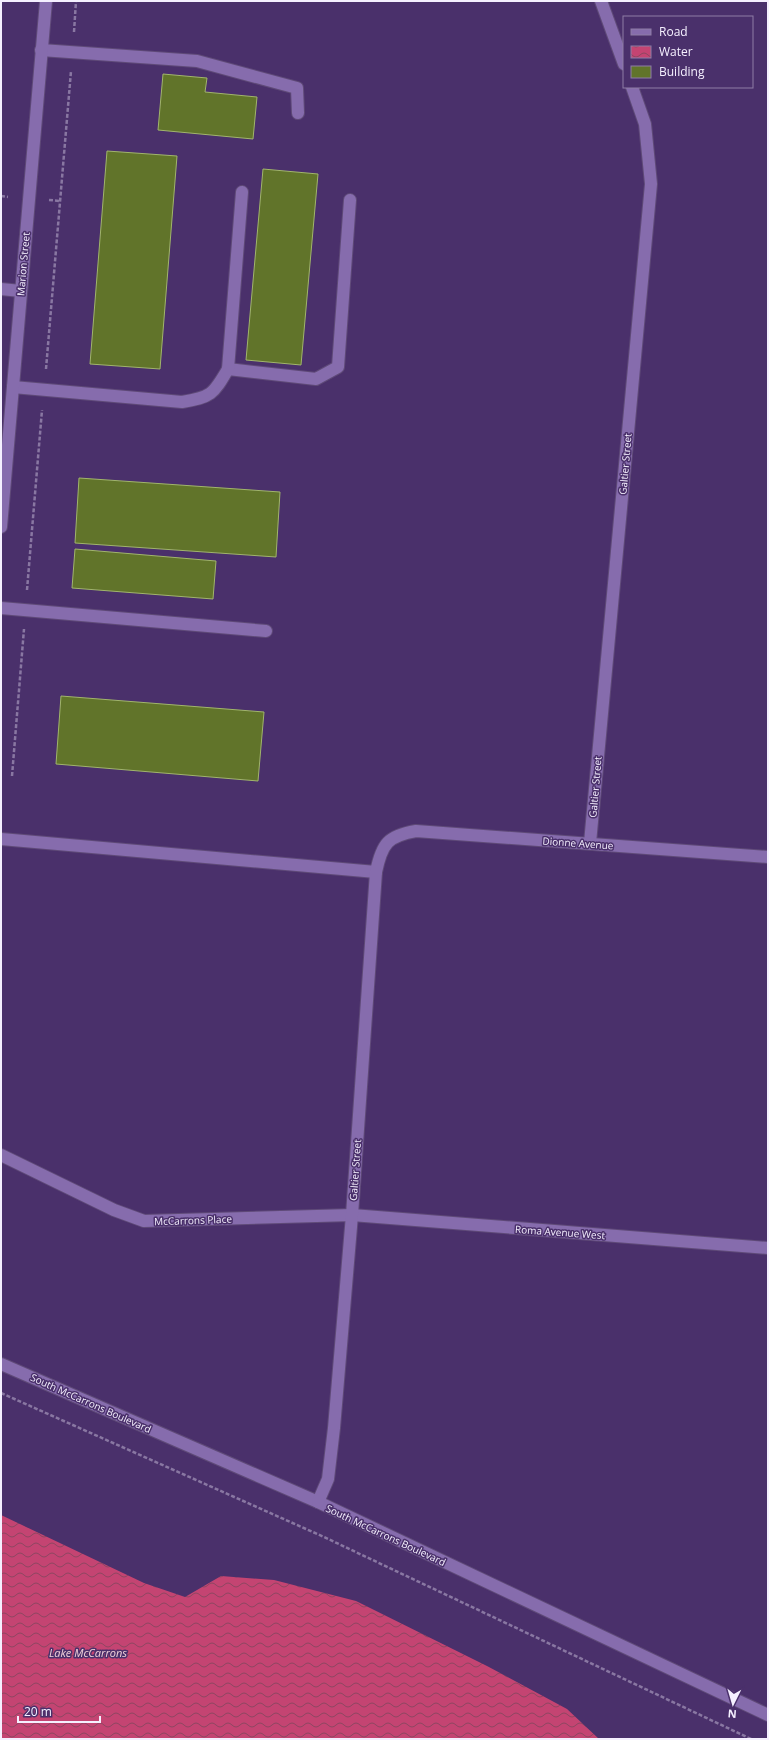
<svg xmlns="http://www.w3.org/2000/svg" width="769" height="1740" font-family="'Open Sans',sans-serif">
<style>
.water{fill:url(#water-waves)}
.building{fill:#61742a;stroke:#a1b56c}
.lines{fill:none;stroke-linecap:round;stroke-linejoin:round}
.minor-casing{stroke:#5f4a78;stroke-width:14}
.path{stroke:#8977a2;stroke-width:2.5;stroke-dasharray:4 2;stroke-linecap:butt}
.minor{stroke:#866cad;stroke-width:12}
.labels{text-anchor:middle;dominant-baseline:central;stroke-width:3;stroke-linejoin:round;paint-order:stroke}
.street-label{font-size:10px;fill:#f5f0ff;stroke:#4a306b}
.water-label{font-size:11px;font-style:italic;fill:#f4d2da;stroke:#4a306b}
</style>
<defs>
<pattern id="water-waves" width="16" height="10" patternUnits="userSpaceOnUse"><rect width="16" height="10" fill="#c44472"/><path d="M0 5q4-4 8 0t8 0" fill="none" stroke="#8d4661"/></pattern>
</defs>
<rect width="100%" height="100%" fill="#4a306b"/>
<path class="water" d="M1,1515L144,1583L185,1597L221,1576L274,1580L356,1601L487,1666L567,1709L599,1739H1Z"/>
<g class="building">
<path d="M163,74L207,78L205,92L257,97L253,139L158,130Z"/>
<path d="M107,151L177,156L160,369L90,364Z"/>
<path d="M263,169L318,174L301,365L246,360Z"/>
<path d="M79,478L280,492L276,557L75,543Z"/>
<path d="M75,549L216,561L213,599L72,588Z"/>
<path d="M61,696L264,712L258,781L56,764Z"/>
</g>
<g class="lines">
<g class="minor-casing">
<g id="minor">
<path d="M601,1L624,64"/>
<path d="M41,50L197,61L297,88L298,113"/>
<path d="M1,289L21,291"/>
<path d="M228,369L316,379L338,367L350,200"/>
<path d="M13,387L182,402C211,397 213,395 228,369L242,192"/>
<path d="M1,527L46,1"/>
<path d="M1,608L266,631"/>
<path d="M1,839L376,872"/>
<path d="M590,843L651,184L645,124L632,87"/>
<path d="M1,1155L114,1210L144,1221L352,1215L768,1248"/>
<path d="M1,1364L318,1502L768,1715"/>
<path d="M318,1502L328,1479L334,1428L352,1215L376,872C382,843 388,836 416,831L768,857"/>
</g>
</g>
<g class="path">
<path d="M74,32L76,1"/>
<path d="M1,196L8,197"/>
<path d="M49,200L60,201"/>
<path d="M46,369L71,71"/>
<path d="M27,590L42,410"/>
<path d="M12,776L24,629"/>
<path d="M1,1393L324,1537L751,1739"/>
</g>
<use href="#minor" class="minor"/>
</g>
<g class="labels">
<g class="street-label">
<text transform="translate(23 264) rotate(-85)">Marion Street</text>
<text transform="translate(625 464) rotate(-85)">Galtier Street</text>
<text transform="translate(595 787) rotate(-85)">Galtier Street</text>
<text transform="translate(578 843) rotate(4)">Dionne Avenue</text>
<text transform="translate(355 1170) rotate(-86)">Galtier Street</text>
<text transform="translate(193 1220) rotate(-2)">McCarrons Place</text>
<text transform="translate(560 1232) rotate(4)">Roma Avenue West</text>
<text transform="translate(91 1403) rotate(24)">South McCarrons Boulevard</text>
<text transform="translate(386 1535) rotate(25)">South McCarrons Boulevard</text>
</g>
<g class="water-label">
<text x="88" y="1652">Lake McCarrons</text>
</g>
</g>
<rect width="769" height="1740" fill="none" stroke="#f5f0ff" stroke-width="4"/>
<rect x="623" y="16" width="130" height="72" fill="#4a306b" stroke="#8e7da6"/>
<rect x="631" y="29" width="20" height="6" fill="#866cad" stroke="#8e7da6"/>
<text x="659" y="36" font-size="12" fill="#f5f0ff">Road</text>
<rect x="631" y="46" width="20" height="12" fill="url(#water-waves)" stroke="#8e7da6"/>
<text x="659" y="56" font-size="12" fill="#f5f0ff">Water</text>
<rect x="631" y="66" width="20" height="12" fill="#61742a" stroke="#8e7da6"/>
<text x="659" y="76" font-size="12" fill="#f5f0ff">Building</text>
<g transform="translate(733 1704) rotate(185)" stroke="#4a306b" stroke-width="3" paint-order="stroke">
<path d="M0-3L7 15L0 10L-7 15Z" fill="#f5f0ff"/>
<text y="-6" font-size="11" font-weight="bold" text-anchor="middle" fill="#f5f0ff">N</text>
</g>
<path d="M18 1716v6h82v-6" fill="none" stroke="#f5f0ff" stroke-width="2"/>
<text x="24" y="1716" font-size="12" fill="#f5f0ff" stroke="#4a306b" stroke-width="3" paint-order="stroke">20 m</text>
</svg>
